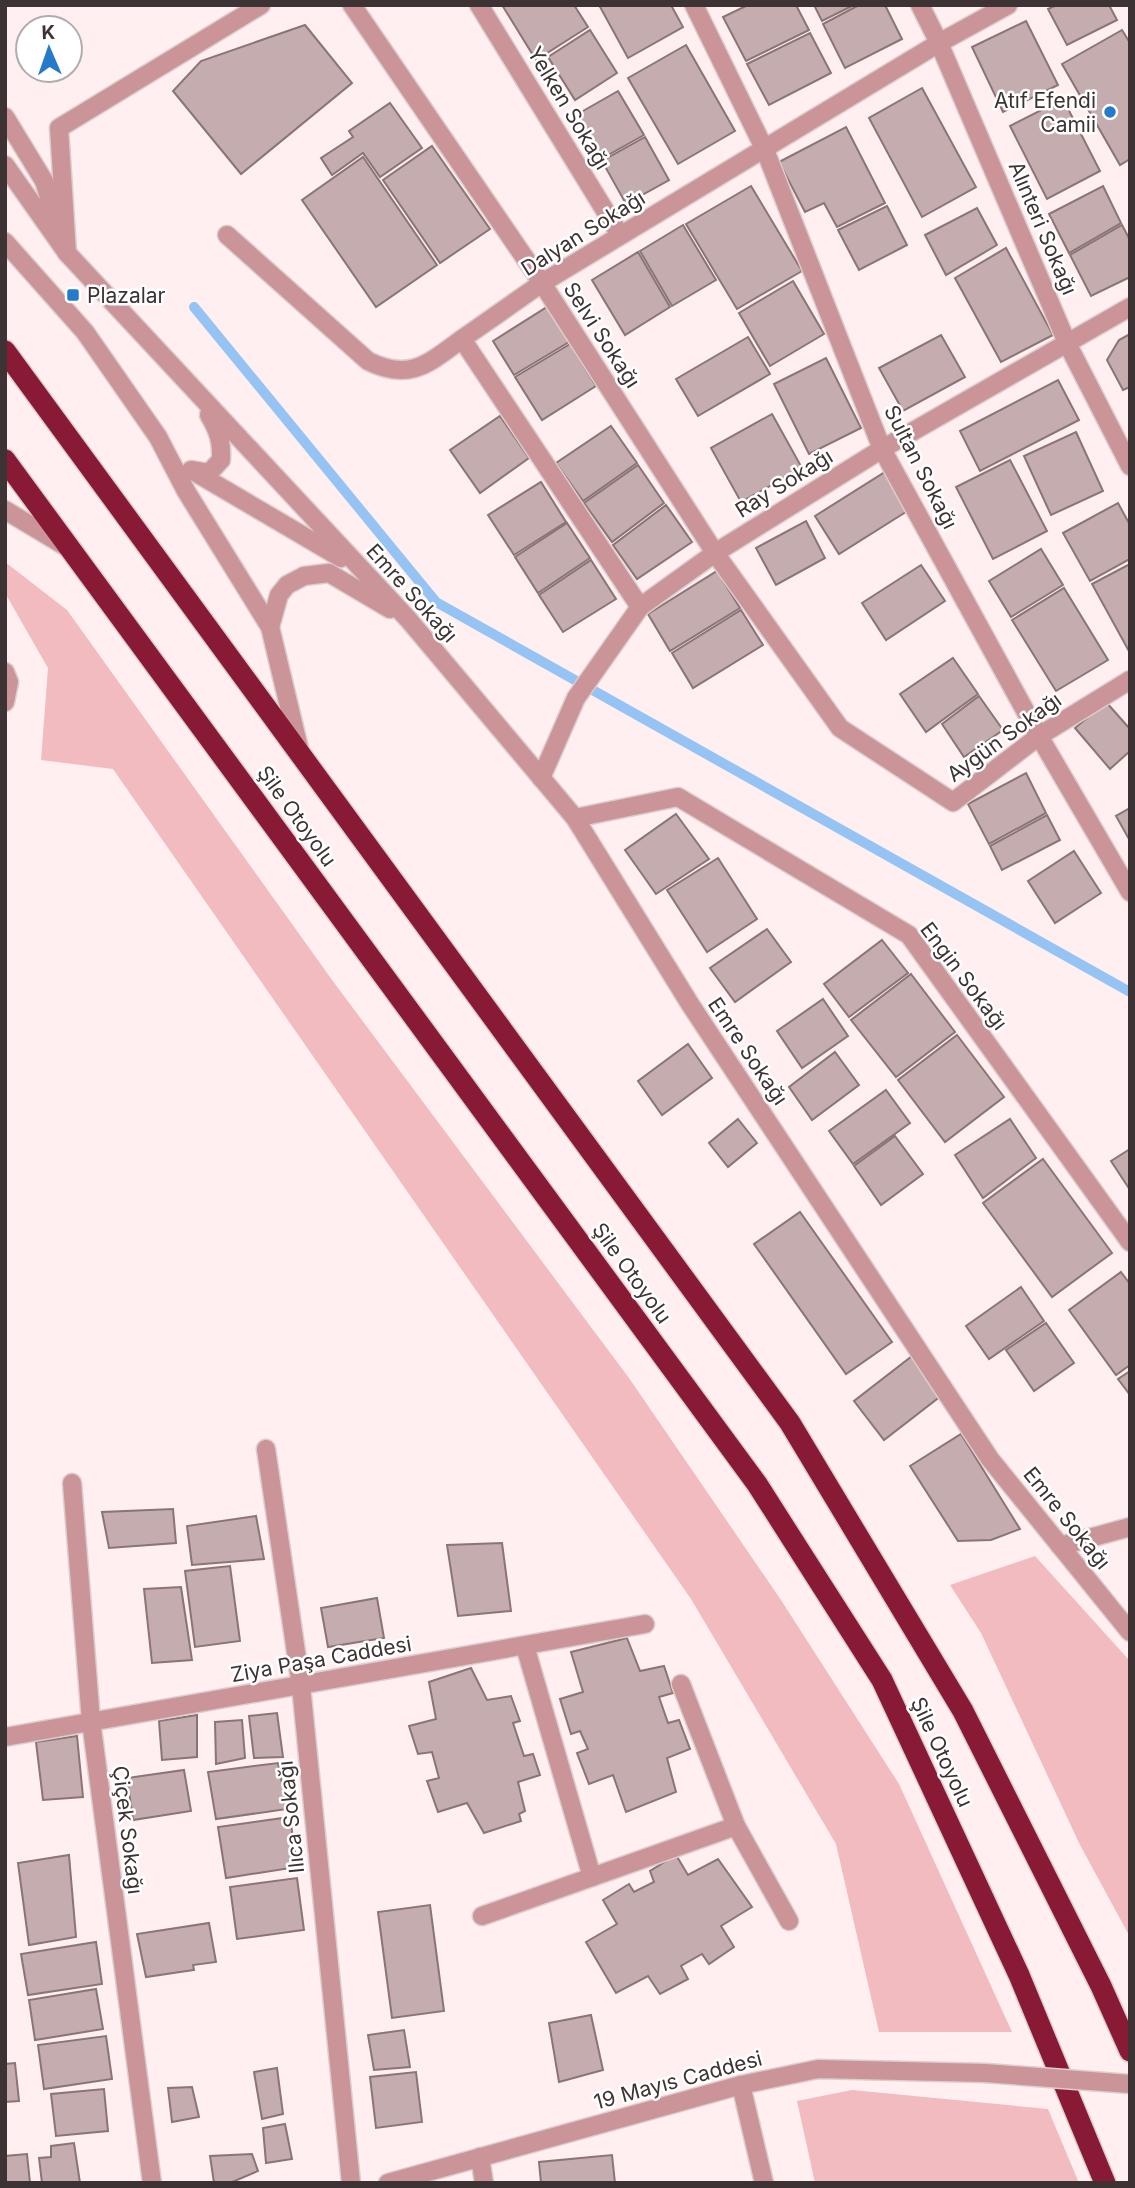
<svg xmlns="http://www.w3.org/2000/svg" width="1135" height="2188" font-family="Inter,sans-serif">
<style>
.grass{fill:#f2bbc0}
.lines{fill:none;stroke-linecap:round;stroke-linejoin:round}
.stream{stroke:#94c3f4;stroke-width:10}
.building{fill:#c5acae;stroke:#8b7476;stroke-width:2}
.minor-casing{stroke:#dccdce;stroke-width:21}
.highway-casing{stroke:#dccdce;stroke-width:24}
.minor{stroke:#ca9499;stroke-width:18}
.highway{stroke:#891a36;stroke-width:21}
.minor-bridge-casing{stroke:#dccdce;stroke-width:21;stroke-linecap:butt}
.minor-bridge{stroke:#ca9499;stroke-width:18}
.poi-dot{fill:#257bc9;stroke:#fff;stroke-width:2.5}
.labels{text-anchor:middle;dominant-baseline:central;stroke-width:5;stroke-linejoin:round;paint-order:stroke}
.poi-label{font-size:21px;fill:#3d3334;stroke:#fff;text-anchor:end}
.street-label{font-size:21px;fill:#3d3334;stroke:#fff}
</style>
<rect width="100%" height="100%" fill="#ffeff0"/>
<g class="grass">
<path d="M5,562L67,610L335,984L629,1378L781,1600L899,1784L1012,2032H879L836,1844L691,1599L113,769L41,760L48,668L5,593Z"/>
<path d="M1035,1556L1130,1661V1937L1080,1845L981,1633L950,1585Z"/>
<path d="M852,2090L1048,2109L1079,2183H815L797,2101Z"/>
</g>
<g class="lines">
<path class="stream" d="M194,307L436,602L1130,992"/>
</g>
<g class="building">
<path d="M502,5H574L588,27L536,60Z"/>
<path d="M599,5H671L683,27L628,58Z"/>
<path d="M748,5H796L809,30L746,61L723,17Z"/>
<path d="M814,5H854L822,21Z"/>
<path d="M859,5H885L902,39L845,68L823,24Z"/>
<path d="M1057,5H1109L1117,20L1067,45L1048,9Z"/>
<path d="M1026,21L1058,85L1003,112L972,47Z"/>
<path d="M305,25L352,83L241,174L173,91L201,61Z"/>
<path d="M590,30L617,73L575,100L548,57Z"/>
<path d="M1122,30L1130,43V159L1120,165L1062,64Z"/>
<path d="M810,33L831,73L769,105L747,64Z"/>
<path d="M686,45L735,131L678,164L628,78Z"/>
<path d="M922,88L976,187L922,217L869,118Z"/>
<path d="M618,91L644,135L601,159L576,115Z"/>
<path d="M1063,99L1100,171L1047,199L1010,126Z"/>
<path d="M390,103L422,148L380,177L363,153L332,175L321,158L353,137L349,131Z"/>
<path d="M846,127L885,203L837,227L824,203L805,212L779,162Z"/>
<path d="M645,137L669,180L626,204L602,161Z"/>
<path d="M432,146L490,229L440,263L383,180Z"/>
<path d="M363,157L437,265L376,307L302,200Z"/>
<path d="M751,186L802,271L737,309L686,224Z"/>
<path d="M1103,186L1121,223L1069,253L1049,214Z"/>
<path d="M887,206L907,245L859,270L838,230Z"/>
<path d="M977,208L997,245L946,275L925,235Z"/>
<path d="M683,225L716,280L672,306L640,251Z"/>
<path d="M1122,225L1130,240V277L1091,296L1070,255Z"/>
<path d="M1006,248L1053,335L1001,362L955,278Z"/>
<path d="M638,252L670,307L625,335L592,280Z"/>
<path d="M793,281L824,334L770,366L739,313Z"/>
<path d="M547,307L569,342L514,375L493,341Z"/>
<path d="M1130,334V387L1123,390L1107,360L1119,340Z"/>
<path d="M941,335L965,377L903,411L879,368Z"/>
<path d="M748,337L770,374L698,416L676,379Z"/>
<path d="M570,344L596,386L542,420L515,377Z"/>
<path d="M826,358L861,428L809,454L774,384Z"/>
<path d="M1058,380L1079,420L980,471L960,431Z"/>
<path d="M772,414L802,468L741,502L711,448Z"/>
<path d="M500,416L529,458L480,493L450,450Z"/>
<path d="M611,426L637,463L583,501L556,463Z"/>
<path d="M1076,432L1103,491L1051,515L1024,456Z"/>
<path d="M1010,460L1047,531L993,559L956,487Z"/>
<path d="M638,465L664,503L612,542L584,503Z"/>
<path d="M885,472L909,510L839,554L815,516Z"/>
<path d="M541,482L566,522L514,555L488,515Z"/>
<path d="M1118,503L1130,525V559L1090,581L1063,533Z"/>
<path d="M666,505L692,542L637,579L613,545Z"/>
<path d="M806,521L825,558L776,585L756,548Z"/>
<path d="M567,523L590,558L538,593L515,557Z"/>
<path d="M1041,549L1063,585L1011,617L989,581Z"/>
<path d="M591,560L616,599L563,632L539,595Z"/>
<path d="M1130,564V653L1092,584Z"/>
<path d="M921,565L945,601L886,640L862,603Z"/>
<path d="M717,571L740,608L670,651L648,614Z"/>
<path d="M1064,588L1108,660L1056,691L1012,620Z"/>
<path d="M741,610L763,645L693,688L672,653Z"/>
<path d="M953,658L978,694L926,732L900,694Z"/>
<path d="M979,696L1003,730L964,757L942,724Z"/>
<path d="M1106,702L1130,729V751L1110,769L1075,728Z"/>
<path d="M1026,773L1046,813L989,844L968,804Z"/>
<path d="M1130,808V841L1116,816Z"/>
<path d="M676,814L709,859L656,894L625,850Z"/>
<path d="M1047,815L1060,840L1002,870L990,846Z"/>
<path d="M1074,851L1101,893L1055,923L1028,881Z"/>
<path d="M718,858L757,919L707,952L667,890Z"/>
<path d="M767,929L791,962L735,1002L710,968Z"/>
<path d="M882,940L908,973L849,1017L824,984Z"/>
<path d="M911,974L955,1032L896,1077L851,1020Z"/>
<path d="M823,999L848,1036L802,1068L777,1031Z"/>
<path d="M957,1035L1004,1097L945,1142L898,1080Z"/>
<path d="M688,1044L712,1078L662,1115L638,1081Z"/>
<path d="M835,1052L859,1085L812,1120L789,1087Z"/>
<path d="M886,1090L910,1123L853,1164L829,1131Z"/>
<path d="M738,1119L757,1143L728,1167L709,1143Z"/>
<path d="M1010,1119L1036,1158L983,1198L955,1155Z"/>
<path d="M895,1136L923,1174L881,1205L854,1166Z"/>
<path d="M1130,1149V1190L1111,1161Z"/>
<path d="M1043,1159L1112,1253L1052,1297L983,1203Z"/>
<path d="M800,1212L892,1342L846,1374L754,1244Z"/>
<path d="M1121,1272L1130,1284V1365L1116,1375L1069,1310Z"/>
<path d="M1021,1287L1044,1321L989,1359L966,1326Z"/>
<path d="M1046,1323L1074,1363L1034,1391L1006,1350Z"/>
<path d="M916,1353L946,1392L884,1440L854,1401Z"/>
<path d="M1130,1371V1395L1118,1379Z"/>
<path d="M961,1434L1020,1529L991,1540L958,1541L910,1466Z"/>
<path d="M173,1509L176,1543L109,1548L102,1512Z"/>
<path d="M256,1516L264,1559L192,1565L187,1526Z"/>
<path d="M502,1543L511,1611L458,1616L447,1545Z"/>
<path d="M230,1566L240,1641L195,1647L185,1571Z"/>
<path d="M181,1587L192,1660L152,1663L144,1589Z"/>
<path d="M377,1598L384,1638L328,1647L321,1608Z"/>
<path d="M627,1638L640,1671L664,1666L673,1693L659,1697L668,1723L679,1720L690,1749L667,1758L676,1792L626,1812L613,1775L589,1784L577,1753L588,1749L580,1731L571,1734L560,1699L583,1692L571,1652Z"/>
<path d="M471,1668L487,1700L511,1696L520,1721L513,1723L524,1756L533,1754L540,1775L518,1782L525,1811L519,1814L521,1821L484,1833L467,1803L438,1812L427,1781L439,1778L432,1752L418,1754L409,1726L436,1719L429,1682Z"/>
<path d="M277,1713L283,1757L254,1758L249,1716Z"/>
<path d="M197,1715V1757L162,1760L159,1721Z"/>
<path d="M242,1720L245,1758L216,1764L215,1722Z"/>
<path d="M77,1736L83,1797L43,1800L36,1742Z"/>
<path d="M278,1763L287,1809L216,1819L208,1772Z"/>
<path d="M184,1770L191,1811L133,1820L127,1778Z"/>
<path d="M290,1817L297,1867L226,1878L218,1827Z"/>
<path d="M69,1855L76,1937L29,1945L18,1863Z"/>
<path d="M676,1855L688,1875L718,1859L752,1907L721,1926L734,1947L709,1964L702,1954L681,1966L688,1979L660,1994L648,1976L616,1993L586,1942L617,1924L603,1900L629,1884L634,1892L654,1882L650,1871Z"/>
<path d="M297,1878L304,1930L237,1939L230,1887Z"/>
<path d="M430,1905L444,2011L392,2018L378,1912Z"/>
<path d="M209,1923L216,1962L193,1965L194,1970L146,1977L137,1934Z"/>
<path d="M96,1942L102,1984L28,1995L21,1954Z"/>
<path d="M96,1989L103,2029L35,2040L29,2000Z"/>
<path d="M591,2015L603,2070L559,2082L549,2023Z"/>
<path d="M404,2030L410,2067L374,2070L368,2035Z"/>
<path d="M106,2036L112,2079L44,2089L38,2045Z"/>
<path d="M15,2063L19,2101L5,2102V2064Z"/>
<path d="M277,2068L283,2114L262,2119L254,2072Z"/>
<path d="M416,2072L422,2122L376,2128L370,2077Z"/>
<path d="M192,2087L199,2117L172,2122L168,2088Z"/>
<path d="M104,2089L108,2131L56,2136L51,2094Z"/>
<path d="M285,2124L292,2159L266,2163L263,2128Z"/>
<path d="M74,2143L80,2183H42L39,2158L51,2157V2146Z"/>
<path d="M27,2154L30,2183H5V2156Z"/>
<path d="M252,2154L258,2171L230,2183H214L210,2156Z"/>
<path d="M612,2155L615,2183H541L539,2162Z"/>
</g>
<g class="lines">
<g class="minor-casing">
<g id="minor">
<path d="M352,5L542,283L715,553L840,728L953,802L1039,736L1130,680"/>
<path d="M479,5L620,235"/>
<path d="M694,5L765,150L882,449L1039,736L1130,892"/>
<path d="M920,5L939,43L1068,345L1130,466"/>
<path d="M5,117L44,181L58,226"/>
<path d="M5,165L67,253L408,619L575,818L690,1004L990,1459L1130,1632"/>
<path d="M227,235L368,361C410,382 429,363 462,339"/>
<path d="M5,242L85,332L158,437L186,491L270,627L300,752"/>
<path d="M67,253L59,128L261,5"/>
<path d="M191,470L209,473L221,460C222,441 218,430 209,415"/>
<path d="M193,471L341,558"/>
<path d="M5,510L65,546"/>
<path d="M640,607L462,339L542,283L939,43L1008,5"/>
<path d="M270,627L279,595L287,585L304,576L329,573L390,609"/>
<path d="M5,672L9,682L5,702"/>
<path d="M541,778L576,698L640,607L715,553L882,449L1130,307"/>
<path d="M575,818L678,797L909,935L1130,1242"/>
<path d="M266,1449L301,1686L351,2183"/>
<path d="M72,1483L91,1721L152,2183"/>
<path d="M1060,1546L1130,1527"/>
<path d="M525,1646L592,1877"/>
<path d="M681,1684L736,1826L789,1921"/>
<path d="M5,1737L645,1624"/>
<path d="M482,1916L736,1826"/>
<path d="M741,2085L764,2183"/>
<path d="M480,2157L484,2183"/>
<path d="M388,2183L741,2085L818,2069L985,2073"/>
</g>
</g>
<g class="highway-casing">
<g id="highway">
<path d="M5,351L790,1423L963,1711L1101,1986L1130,2051"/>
<path d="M5,460L757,1484L882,1680L1019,1975L1105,2183"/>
</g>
</g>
<use href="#minor" class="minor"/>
<use href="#highway" class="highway"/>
<g class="minor-bridge-casing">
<path id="minor-bridge" d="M985,2073L1130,2084"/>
</g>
<use href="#minor-bridge" class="minor-bridge"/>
</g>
<g class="poi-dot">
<circle cx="1110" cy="112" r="7"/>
<rect x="66" y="288" width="14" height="14" rx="3.5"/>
</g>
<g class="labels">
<g class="poi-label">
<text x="1096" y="100">Atıf Efendi<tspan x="1096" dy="24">Camii</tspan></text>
<text x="87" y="295" text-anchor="start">Plazalar</text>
</g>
<g class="street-label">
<text transform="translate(569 108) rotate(59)">Yelken Sokağı</text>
<text transform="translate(1043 228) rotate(67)">Alınteri Sokağı</text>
<text transform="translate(583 233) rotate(-32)">Dalyan Sokağı</text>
<text transform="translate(602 335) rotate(57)">Selvi Sokağı</text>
<text transform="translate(921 467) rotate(63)">Sultan Sokağı</text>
<text transform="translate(784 483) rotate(-32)">Ray Sokağı</text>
<text transform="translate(412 593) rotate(48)">Emre Sokağı</text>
<text transform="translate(1004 737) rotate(-36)">Aygün Sokağı</text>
<text transform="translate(297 816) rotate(54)">Şile Otoyolu</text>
<text transform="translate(964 976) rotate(53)">Engin Sokağı</text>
<text transform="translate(748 1051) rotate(56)">Emre Sokağı</text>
<text transform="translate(632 1273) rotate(54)">Şile Otoyolu</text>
<text transform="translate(1067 1518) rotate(51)">Emre Sokağı</text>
<text transform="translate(321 1659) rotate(-10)">Ziya Paşa Caddesi</text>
<text transform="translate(942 1752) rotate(65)">Şile Otoyolu</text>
<text transform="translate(291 1817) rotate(-96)">Ilıca Sokağı</text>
<text transform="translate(128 1830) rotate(83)">Çiçek Sokağı</text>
<text transform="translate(678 2080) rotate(-15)">19 Mayıs Caddesi</text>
</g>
</g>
<rect width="1135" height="2188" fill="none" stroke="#3d3334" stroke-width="14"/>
<g transform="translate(49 49) rotate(358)"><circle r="33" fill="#ffffff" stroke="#b1adae" stroke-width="2"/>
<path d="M0-5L12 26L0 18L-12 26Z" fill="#257bc9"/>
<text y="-10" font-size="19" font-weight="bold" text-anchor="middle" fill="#3d3334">K</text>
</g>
</svg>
